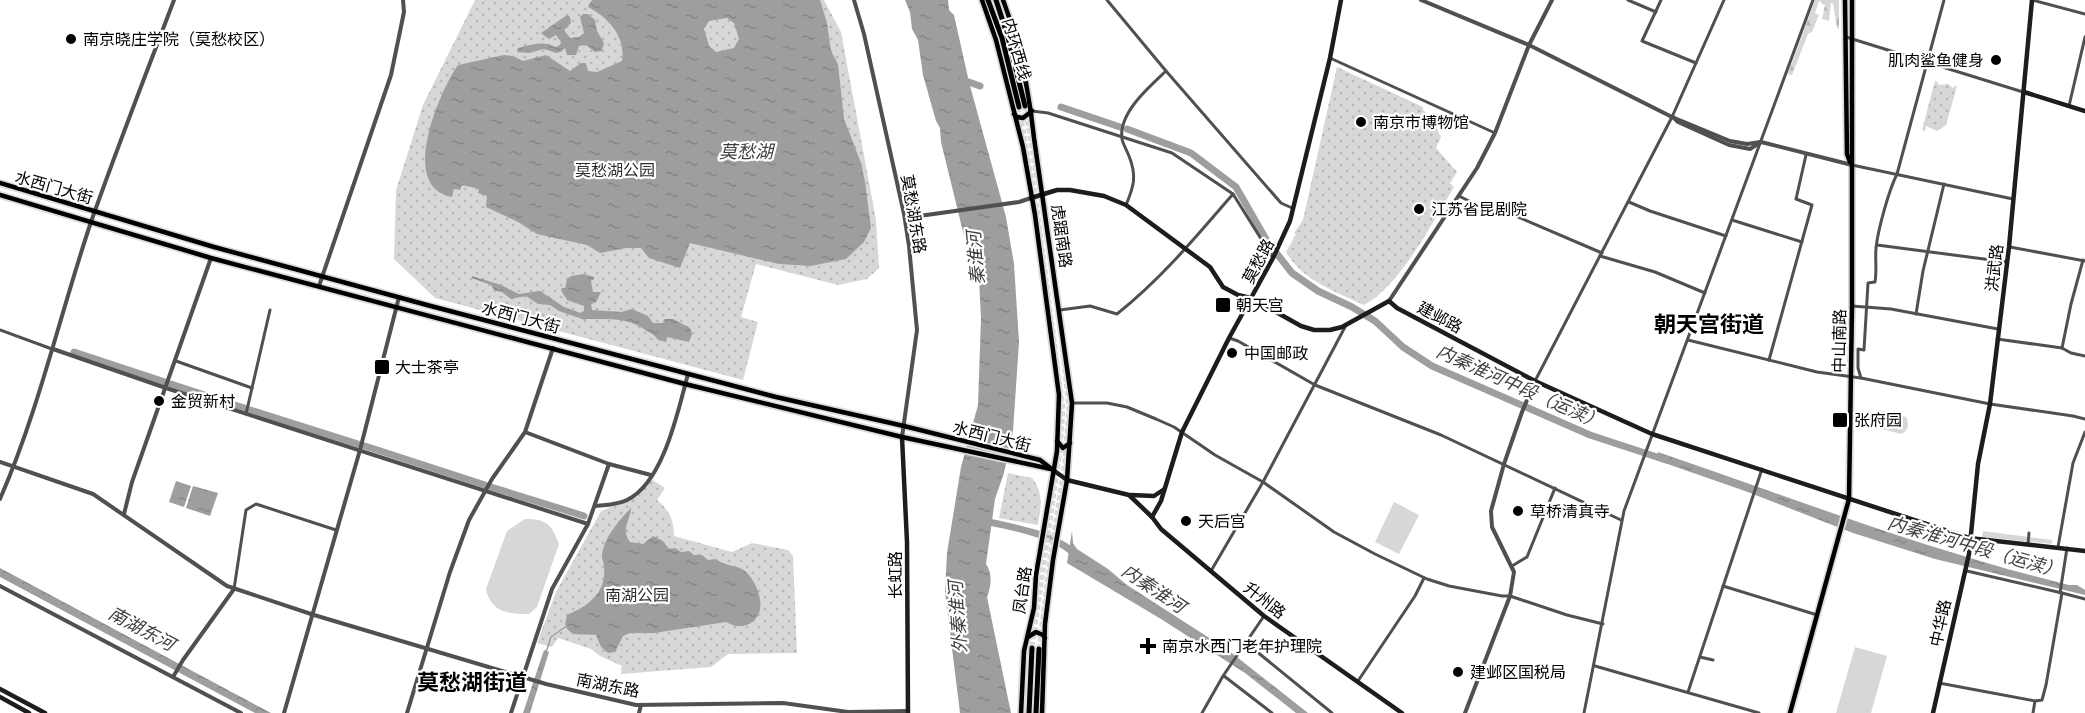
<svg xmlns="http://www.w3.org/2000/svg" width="2085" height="713" font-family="'Golos Text','Noto Sans SC',sans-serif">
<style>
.grass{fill:#d7d7d7}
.forest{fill:url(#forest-firs)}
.park{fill:url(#park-dots)}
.water{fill:url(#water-ripples);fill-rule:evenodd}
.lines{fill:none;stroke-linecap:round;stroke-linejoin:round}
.stream{stroke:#9e9e9e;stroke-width:1.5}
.river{stroke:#9e9e9e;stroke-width:7}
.trunk-tunnel{stroke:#d9d9d9;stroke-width:5;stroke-dasharray:5 2.5;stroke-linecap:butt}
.primary-casing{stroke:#dbdbdb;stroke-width:8}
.trunk-casing{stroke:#dbdbdb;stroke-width:8}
.minor{stroke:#505050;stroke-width:3}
.tertiary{stroke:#505050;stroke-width:4}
.secondary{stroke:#1d1d1d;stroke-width:4.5}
.primary{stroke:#000;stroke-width:4.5}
.trunk{stroke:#000;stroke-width:5}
.poi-dot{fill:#000;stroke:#fff;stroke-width:2}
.labels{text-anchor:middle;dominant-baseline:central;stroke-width:4.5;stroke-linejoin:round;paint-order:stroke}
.poi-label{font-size:16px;fill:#000;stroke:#fff;text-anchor:start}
.street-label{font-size:16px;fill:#000;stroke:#fff}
.park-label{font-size:16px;fill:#2e2e2e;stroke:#fff}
.water-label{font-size:18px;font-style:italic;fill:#3f3f3f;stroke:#fff}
.district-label{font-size:22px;font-weight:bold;fill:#000;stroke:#fff}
</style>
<defs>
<pattern id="forest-firs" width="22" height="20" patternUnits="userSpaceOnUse" patternTransform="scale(1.5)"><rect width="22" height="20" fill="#d7d7d7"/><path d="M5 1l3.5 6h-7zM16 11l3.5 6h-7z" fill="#b7b7b7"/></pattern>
<pattern id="park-dots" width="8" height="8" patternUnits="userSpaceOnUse" patternTransform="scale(1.5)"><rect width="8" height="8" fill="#d7d7d7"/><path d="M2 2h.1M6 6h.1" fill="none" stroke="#b7b7b7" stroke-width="1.8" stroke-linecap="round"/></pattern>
<pattern id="water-ripples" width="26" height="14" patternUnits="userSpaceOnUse" patternTransform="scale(1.5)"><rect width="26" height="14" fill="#9e9e9e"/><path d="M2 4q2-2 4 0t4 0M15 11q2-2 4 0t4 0" fill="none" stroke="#868686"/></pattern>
</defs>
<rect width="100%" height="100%" fill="#fff"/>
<g class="grass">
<path d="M1878,410L1906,417C1910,424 1908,431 1901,434L1874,427L1872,416Z"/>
<path d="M1394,502L1419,515L1399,554L1375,542Z"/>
<path d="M525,519C547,519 551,524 559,544L537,607L529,614C509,614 491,613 486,589L507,531Z"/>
<path d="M1983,531L2052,540V544L1982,537Z"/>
<path d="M1855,647L1887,656L1871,713H1836Z"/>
</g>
<path class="forest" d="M1815,0H1839V29L1837,28L1833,3H1831L1829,21L1822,19L1825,5L1819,1L1815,13L1819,15L1812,32L1808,34L1792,75L1788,74Z"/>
<g class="park">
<path d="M475,0H824L841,32L876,220L879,268L867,279L838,285L756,264L741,317L758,322L743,380L435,298L394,259L396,190L423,105Z"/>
<path d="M1337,67L1423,107V110L1430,116L1441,137L1436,148L1457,172L1450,183L1454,187C1432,223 1401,285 1364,305C1336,292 1302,280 1286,252L1296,234L1294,233L1303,220Z"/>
<path d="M1935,81L1938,82V85L1948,84L1953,88L1955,86H1957L1946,125L1937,131L1926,126L1925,131L1922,130Z"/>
<path d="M1008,473L1032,478C1044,493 1041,506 1038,525L999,518Z"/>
<path d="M651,479L665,488L657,500C669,510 674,520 674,536L732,552L752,543L788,550L793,556L797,653L728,654L711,667L621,674L622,666L600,656L591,649L558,638L552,647L537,643L556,592L601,511L638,496Z"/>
</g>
<g class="water">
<path d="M592,0H820L827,23L831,51L838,64L844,119L861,163L865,182L871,228L864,242L846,259L811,266L779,264L690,243L680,268L649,258L641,248H626L600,253L587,245L537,234L518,222L486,207L487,196L478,193L479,189L462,185L460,190L454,189L452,197C398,188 439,92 458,65L504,55L513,56L523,61L546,55L570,71L581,63H586L588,71L597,72L622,61C626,37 609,18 588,7ZM727,18L734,23L739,39L734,48L716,52L709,46L704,29L709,21Z"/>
<path d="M905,0H948L949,10L954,15L969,82L1006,217L1014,264L1019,342L1013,431L1004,473L995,499L986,564C993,574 991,587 987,597L1011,713H960L945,592L947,553L961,467L978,405L981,318L979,280L965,240L941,142L940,128L936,121L923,75L918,40L912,29L910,12Z"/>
<path d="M583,14H588L595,20L597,31L604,43L602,51L595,52L586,45L579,46L576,55H567L565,48L561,52L556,53L544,49L529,53L517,52L518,48C530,45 544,40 555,47L560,45L561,42L556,35L549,39L541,33L567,15L570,17L571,23L564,30L570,38L579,37L584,33L580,17Z"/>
<path d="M584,274L594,277V279L591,281L593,292H601L596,302L591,304L592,310L621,312L632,309L648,316L653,323H663L664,319H673L690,328L692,334L689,342L667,337L666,342L658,340C655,335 652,334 647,331C628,317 609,319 586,319L585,320L559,311L550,305L538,304L526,296L511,299L502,292L494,290L491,285L472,278V276L501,285L519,294L540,291L564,307L580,313L584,311V306L567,300L561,290L562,288H565L567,279L571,276Z"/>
<path d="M1658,452C1795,499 1929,551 2069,585H2077L2085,590V595L1935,559L1853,533L1745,491L1656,460Z"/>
<path d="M176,481L191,486L184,507L169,502Z"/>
<path d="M193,486L218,493L210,516L186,508Z"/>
<path d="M631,508C631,519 620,529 630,542L643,544L653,536L663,541L669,549L675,548L681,552L689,551L694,555H702L708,560L716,559C725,567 741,564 749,575C760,589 768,614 749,624C740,628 734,626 726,622L654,633H630L623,636L615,652L608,653L601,647L596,635C583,633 570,639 565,624L567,615C589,606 607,592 604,566C604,563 602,560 602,557C602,540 620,519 631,508Z"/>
<path d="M1072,531L1073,543L1077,549L1108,569L1127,585L1228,650L1308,713H1296L1245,673L1161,619L1067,563Z"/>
<path d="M0,568L271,713H255L0,577Z"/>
<path d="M544,650L549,652L530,713H523Z"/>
</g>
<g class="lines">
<path class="stream" d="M546,652L551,637L565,627"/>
<g class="river">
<path d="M963,80L980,86"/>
<path d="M1061,107L1120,127"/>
<path d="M1127,129L1191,153L1236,187L1267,241L1292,273L1318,291L1352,307L1375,321L1403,347L1432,366L1590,435L1666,460"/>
<path d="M74,352L165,382"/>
<path d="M171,384L244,408"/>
<path d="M250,410L358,444"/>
<path d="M365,446L485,485"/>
<path d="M491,487L584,516"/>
<path d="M984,521C1008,526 1058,535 1074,554"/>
</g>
<g class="trunk-tunnel">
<path d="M1025,106L1039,190"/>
<path d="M1019,107L1037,209L1063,409L1059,457L1032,648"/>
<path d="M1039,649L1050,559L1065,461L1069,407L1062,347"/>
</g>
<g class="primary-casing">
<g id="primary">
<path d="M982,0L996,40L1023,147L1035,215L1059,395L1057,451L1036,575L1034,608L1024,651L1021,713"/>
<path d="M1003,0C1020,45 1029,90 1034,138L1072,403L1067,480L1053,560L1045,624L1042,713"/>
<path d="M1845,0L1847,154L1850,162"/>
<path d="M1014,114L1017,117L1023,118L1032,111"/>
<path d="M0,183L214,247L427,305L776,397L904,426L1040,460L1053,470"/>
<path d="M0,195L211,258L685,384L902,437L1051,469"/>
<path d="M1057,441L1063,448L1070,443"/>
<path d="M1028,637L1036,632L1043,635L1045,638"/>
<path d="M1790,713L1849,499L1852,306V0"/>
</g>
</g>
<g class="trunk-casing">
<g id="trunk">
<path d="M988,0L1002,38L1019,107"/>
<path d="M996,0L1008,37L1025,106"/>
<path d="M1029,713L1032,648"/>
<path d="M1036,713L1039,649"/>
</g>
</g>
<g class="minor">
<path d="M1107,0L1166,71L1281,203L1292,208"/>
<path d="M1628,0L1656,12"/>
<path d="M1661,0L1642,41L1696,63"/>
<path d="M2032,0L2085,14"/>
<path d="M1846,37L2023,92"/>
<path d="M1330,58L1495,133"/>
<path d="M2069,106L2085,37"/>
<path d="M1032,111L1048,113L1172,153L1233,194L1273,258"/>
<path d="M1852,165L2013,199"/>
<path d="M1459,196L1493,213L1497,208L1602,253"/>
<path d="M1629,202L1650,211L1726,236"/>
<path d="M1126,205C1134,186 1137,176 1129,156C1127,151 1123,144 1122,139C1118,113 1150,86 1166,71"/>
<path d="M1732,220L1802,242"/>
<path d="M1877,245L2007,262"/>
<path d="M2010,247L2085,261"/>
<path d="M1600,256L1655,272L1705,293"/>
<path d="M1852,306L1891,309L1998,329"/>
<path d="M1060,310L1090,306L1117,314C1161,279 1196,237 1233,194"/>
<path d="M1916,314L1923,271L1944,184"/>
<path d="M0,330L52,349"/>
<path d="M1229,338L1238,341L1315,385L1441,435L1621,520"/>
<path d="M1997,339L2062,348L2071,353L2085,356"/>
<path d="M1688,340L1817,372L1861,378L1990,404L2073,416L2085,419"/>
<path d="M2062,348L2071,304L2083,260"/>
<path d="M1769,360L1812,205L1796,199L1806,155"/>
<path d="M176,361L252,388"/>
<path d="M1861,378L1858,368V349L1864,350L1868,283L1875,282C1877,270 1875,260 1876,248C1878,229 1889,190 1897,174L1944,0"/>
<path d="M1535,381L1672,117L1724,0"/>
<path d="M1073,403H1107L1127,407L1156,419L1174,427L1215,455L1263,482L1334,532L1375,554L1427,579L1449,586L1502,596H1510L1567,615L1603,624"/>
<path d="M246,414L270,310"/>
<path d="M2028,544L2029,533"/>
<path d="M2058,547L2073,463L2085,432"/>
<path d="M1512,566L1527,557L1555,488"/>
<path d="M1211,571L1263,482L1345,327"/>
<path d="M1723,586L1814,614"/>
<path d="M234,589L246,510L256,504L336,530"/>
<path d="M2060,593L2067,548"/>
<path d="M2062,593L2085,599"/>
<path d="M1245,642L1332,713"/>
<path d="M1700,657L1713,660"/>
<path d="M1595,666L1759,713"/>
<path d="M1224,676L1272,713"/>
<path d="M1358,681L1415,596L1424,578"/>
<path d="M1939,683L2035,701L2042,700L2046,685L2062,593L1967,571"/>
<path d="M1688,692L1762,469"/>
<path d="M1202,713L1223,676L1264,616"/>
<path d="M1584,713L1624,511L1813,0"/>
<path d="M2033,713L2035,701"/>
</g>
<g class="tertiary">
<path d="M854,0L864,34L904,214L909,246L917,330L902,437"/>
<path d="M1421,0L1529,45L1672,117L1730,141L1747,144L1761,142L1852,165"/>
<path d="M1673,117L1678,122L1729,145L1750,149L1761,142"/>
<path d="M905,218L1019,202L1031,198"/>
<path d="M319,286L391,75L404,12L403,0"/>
<path d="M1389,301L1477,168L1495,133L1529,45L1552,0"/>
<path d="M553,348L525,432L609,464L651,475"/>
<path d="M53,349L166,388L588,524"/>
<path d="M0,462L93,494L227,586L314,615L546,684L636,705L783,703L848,712L908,711"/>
<path d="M0,499C39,410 60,314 91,222C117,148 146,74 174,0"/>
<path d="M595,506C606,505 617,505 627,500C664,482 678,410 688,374"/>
<path d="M124,514L132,482L211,258"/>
<path d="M0,586L241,713"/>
<path d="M173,677L183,660L234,589"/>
<path d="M284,713L360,450L399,297"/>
<path d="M407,713L450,572L469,520L492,479L525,432"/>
<path d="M511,713L552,589L588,524L609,464"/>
<path d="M639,713L641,705"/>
<path d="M1465,713L1510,596L1514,572L1492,527L1491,511L1504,464L1522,412L1535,381"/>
</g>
<g class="secondary">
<path d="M2024,92L2085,111"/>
<path d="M1031,198L1057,190H1070L1104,196L1126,205L1210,267L1223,287L1238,295L1251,298L1301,326L1314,330H1330L1342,327L1389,301L1397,308L1535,381L1652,434L1969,538L2085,551"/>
<path d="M902,437L907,542L908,713"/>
<path d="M1053,470L1067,480L1129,495L1152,517L1161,529L1264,616L1402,713"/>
<path d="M1131,495L1154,496L1163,490"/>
<path d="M1152,517L1161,501L1182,432L1229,338L1273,258L1290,221L1330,58L1341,0"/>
<path d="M0,689L45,713"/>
<path d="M0,697L29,713"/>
<path d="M1933,713L1969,554L1978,464L1990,404L2009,247L2032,0"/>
</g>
<use href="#primary" class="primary"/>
<use href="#trunk" class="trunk"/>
</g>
<g class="poi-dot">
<circle cx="71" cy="39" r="6"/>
<circle cx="1996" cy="60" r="6"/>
<circle cx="1361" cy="122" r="6"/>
<circle cx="1419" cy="209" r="6"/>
<rect x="1215" y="297" width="16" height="16" rx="3"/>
<circle cx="1232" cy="353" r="6"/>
<rect x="374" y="359" width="16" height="16" rx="3"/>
<circle cx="159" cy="401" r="6"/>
<rect x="1832" y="412" width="16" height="16" rx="3"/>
<circle cx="1518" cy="511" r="6"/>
<circle cx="1186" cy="521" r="6"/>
<path d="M1145 637h6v6h6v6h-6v6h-6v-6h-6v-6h6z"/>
<circle cx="1458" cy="672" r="6"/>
</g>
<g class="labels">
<g class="poi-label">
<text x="83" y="39">南京晓庄学院（莫愁校区）</text>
<text x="1984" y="60" text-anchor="end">肌肉鲨鱼健身</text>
<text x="1373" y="122">南京市博物馆</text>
<text x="1431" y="209">江苏省昆剧院</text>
<text x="1236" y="305">朝天宫</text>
<text x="1244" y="353">中国邮政</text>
<text x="395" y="367">大士茶亭</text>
<text x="171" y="401">金贸新村</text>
<text x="1854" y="420">张府园</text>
<text x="1530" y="511">草桥清真寺</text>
<text x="1198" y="521">天后宫</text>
<text x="1162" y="646">南京水西门老年护理院</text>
<text x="1470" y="672">建邺区国税局</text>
</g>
<g class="street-label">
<text transform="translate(1017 49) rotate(74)">内环西线</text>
<text transform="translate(54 187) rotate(16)">水西门大街</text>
<text transform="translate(914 214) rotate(80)">莫愁湖东路</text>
<text transform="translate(1062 236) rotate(82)">虎踞南路</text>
<text transform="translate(1258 261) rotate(-62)">莫愁路</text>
<text transform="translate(1994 268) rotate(-83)">洪武路</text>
<text transform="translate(521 317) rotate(15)">水西门大街</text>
<text transform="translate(1440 317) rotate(28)">建邺路</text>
<text transform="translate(1839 341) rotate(-89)">中山南路</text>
<text transform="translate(992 436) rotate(14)">水西门大街</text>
<text transform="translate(895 575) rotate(-90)">长虹路</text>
<text transform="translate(1022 590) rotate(-82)">凤台路</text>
<text transform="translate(1265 600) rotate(38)">升州路</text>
<text transform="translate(1940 623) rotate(-78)">中华路</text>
<text transform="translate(608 685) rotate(11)">南湖东路</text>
</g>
<g class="park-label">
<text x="615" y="170">莫愁湖公园</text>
<text x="637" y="595">南湖公园</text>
</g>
<g class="water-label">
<text x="746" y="151">莫愁湖</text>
<text transform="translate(975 258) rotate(-95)">秦淮河</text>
<text transform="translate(1520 386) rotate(24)">内秦淮河中段（运渎）</text>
<text transform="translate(1975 546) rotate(16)">内秦淮河中段（运渎）</text>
<text transform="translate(1154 588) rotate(34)">内秦淮河</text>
<text transform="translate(957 617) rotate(-94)">外秦淮河</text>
<text transform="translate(142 628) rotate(28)">南湖东河</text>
</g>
<g class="district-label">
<text x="1709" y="323">朝天宫街道</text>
<text x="472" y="681">莫愁湖街道</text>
</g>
</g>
</svg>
